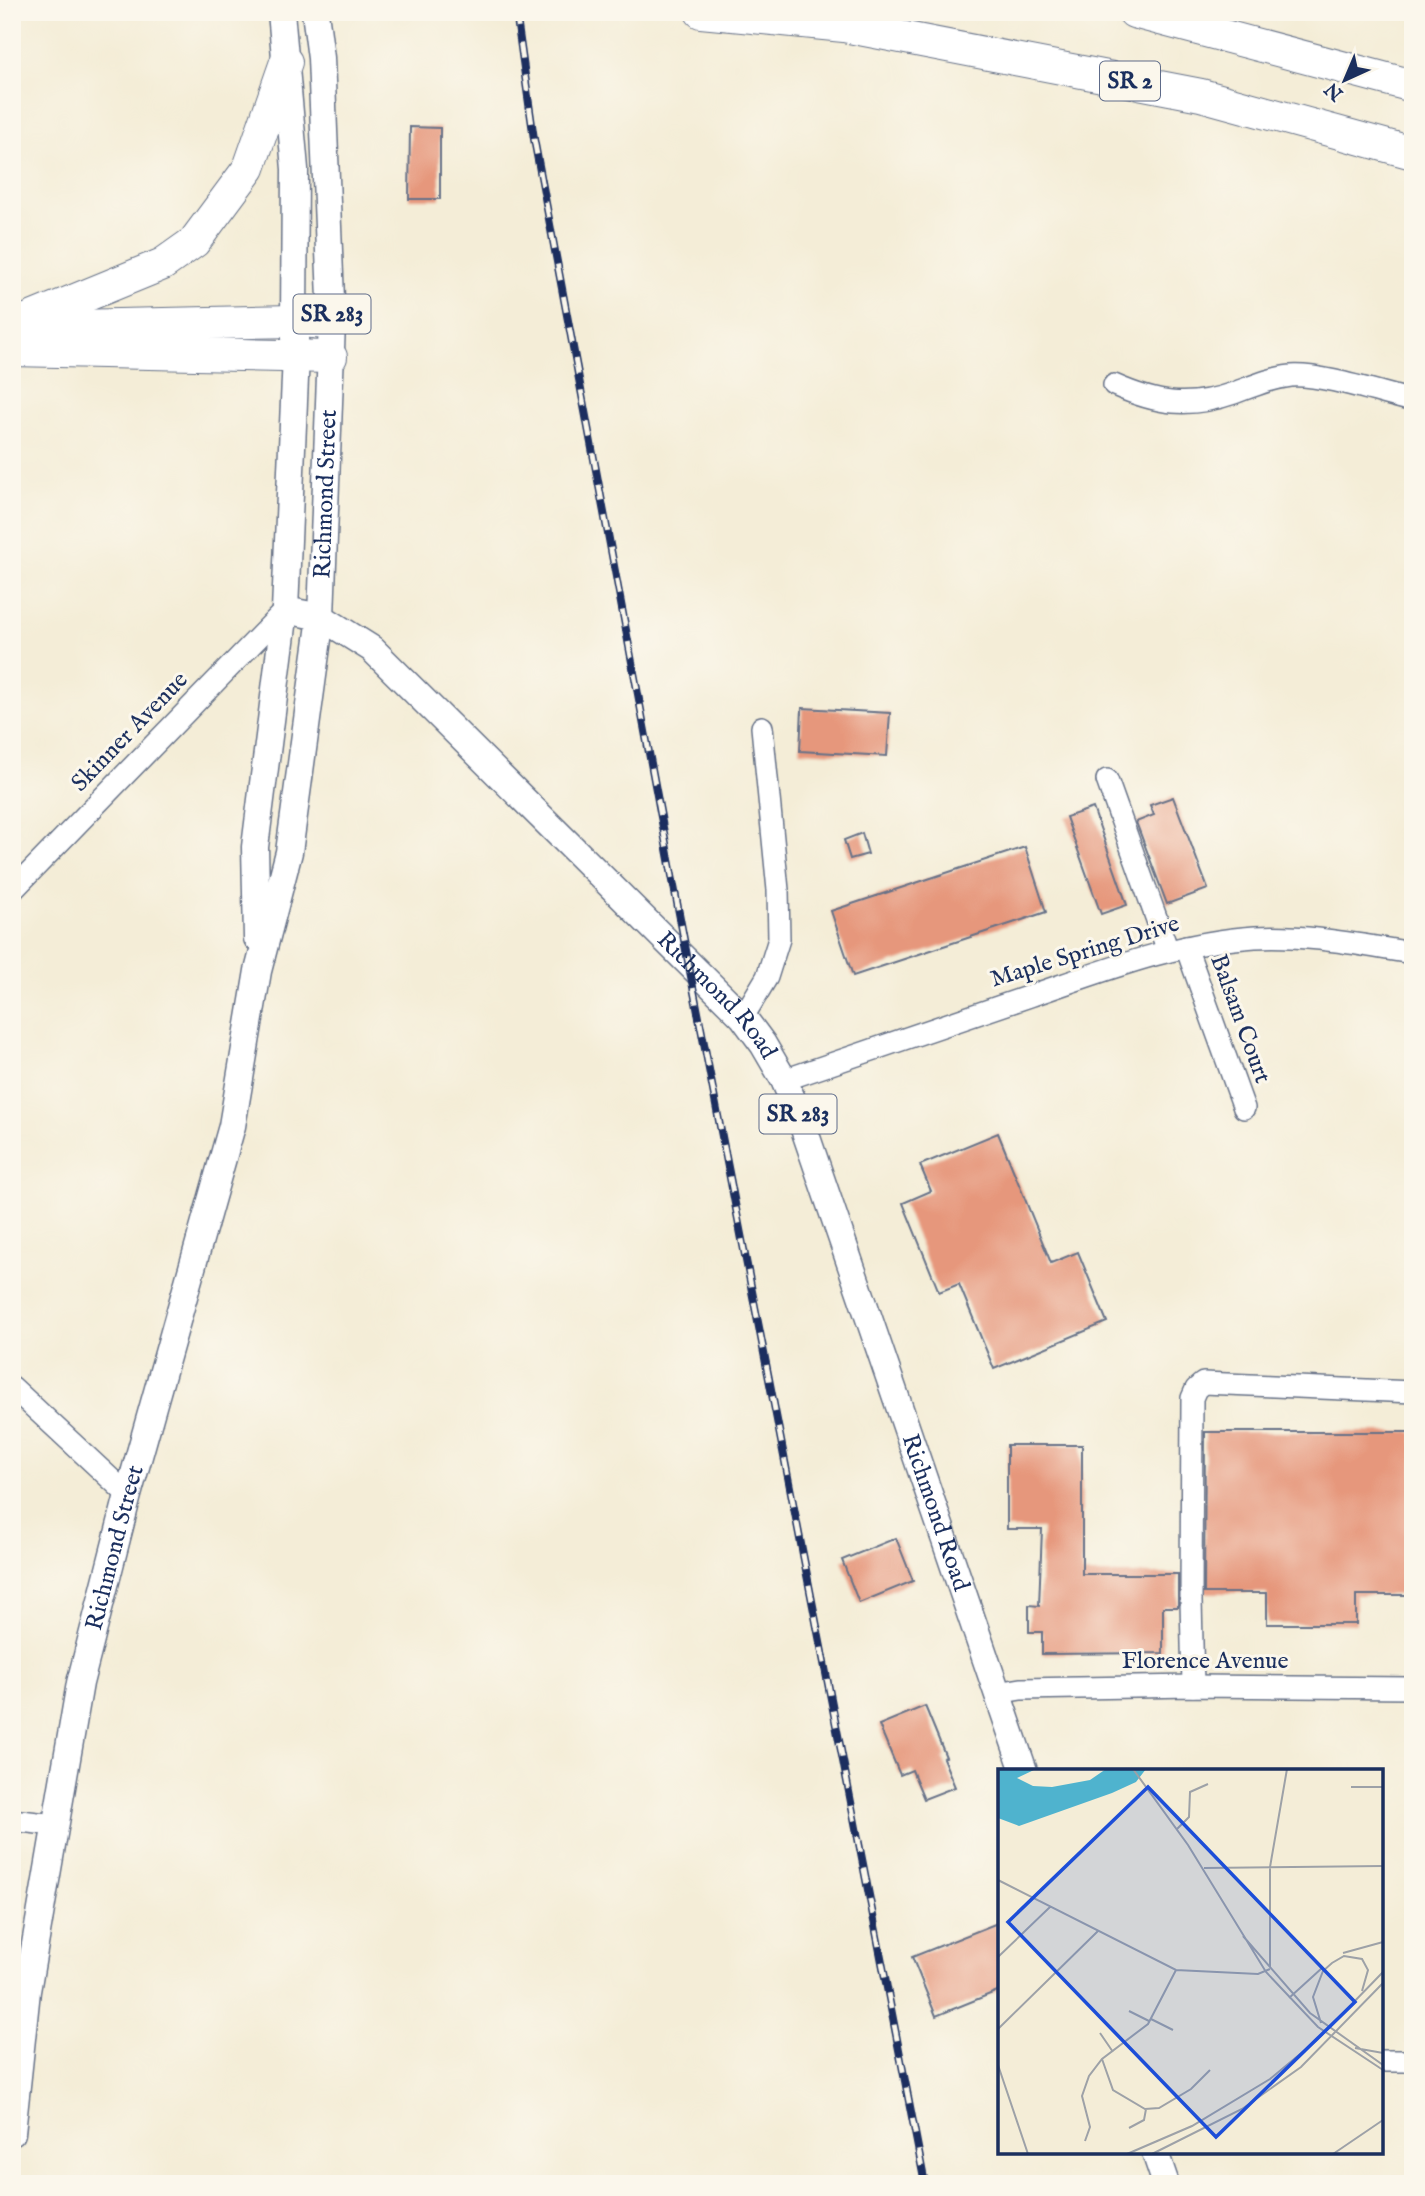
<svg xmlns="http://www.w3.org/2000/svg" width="1425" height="2196" font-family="'IM FELL English',serif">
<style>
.building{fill:#e6977c}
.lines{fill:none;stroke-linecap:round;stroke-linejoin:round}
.minor-casing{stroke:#677288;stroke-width:24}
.major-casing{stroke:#677288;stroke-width:29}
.highway-casing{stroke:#677288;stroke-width:34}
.minor{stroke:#fff;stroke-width:21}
.major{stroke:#fff;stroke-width:26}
.highway{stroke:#fff;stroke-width:32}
.rail-casing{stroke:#1b2f5e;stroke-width:8}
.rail{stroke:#fbf7ec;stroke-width:5;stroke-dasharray:16;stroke-linecap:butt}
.labels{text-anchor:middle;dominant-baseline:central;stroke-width:6;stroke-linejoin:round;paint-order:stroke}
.shield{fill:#fbf7ec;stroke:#5e6b89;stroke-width:2}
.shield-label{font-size:23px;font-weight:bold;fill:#1b2f5e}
.street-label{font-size:24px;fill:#1b2f5e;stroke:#fbf7ec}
.inset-road{fill:none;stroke:#9da1a7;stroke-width:2}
.view{fill:#1d4ed8;fill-opacity:0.15;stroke:#1d4ed8;stroke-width:3.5}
.inset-edge{fill:none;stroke:#1b2f5e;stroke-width:3.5}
</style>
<rect width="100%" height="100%" fill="#fbf7ec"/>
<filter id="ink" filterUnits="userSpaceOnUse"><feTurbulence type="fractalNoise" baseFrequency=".0143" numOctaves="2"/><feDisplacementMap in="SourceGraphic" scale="14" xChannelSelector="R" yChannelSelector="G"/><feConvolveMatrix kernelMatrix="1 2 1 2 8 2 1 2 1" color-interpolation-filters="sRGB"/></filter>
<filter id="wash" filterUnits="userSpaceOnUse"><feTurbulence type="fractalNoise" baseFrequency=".00686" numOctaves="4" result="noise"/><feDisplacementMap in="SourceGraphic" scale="28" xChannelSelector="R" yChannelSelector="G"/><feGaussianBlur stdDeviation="1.57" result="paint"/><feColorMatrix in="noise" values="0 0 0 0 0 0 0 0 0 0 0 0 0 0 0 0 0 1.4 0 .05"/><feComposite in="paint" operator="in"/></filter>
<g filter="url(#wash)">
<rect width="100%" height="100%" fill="#f4edd7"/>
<g id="blocks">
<g class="building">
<path d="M410,127L440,128V199H409Z"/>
<path d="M802,708L890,713L887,756L800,751Z"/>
<path d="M1173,797L1208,889L1167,904L1136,822L1154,815L1150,805Z"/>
<path d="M1093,808L1127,905L1101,914L1066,817Z"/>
<path d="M862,833L868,854L850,859L844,840Z"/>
<path d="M1025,847L1046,912L853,976L831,911Z"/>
<path d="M998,1133L1051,1263L1078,1252L1107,1322L994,1369L959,1284L939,1292L903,1203L931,1191L920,1165Z"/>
<path d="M1205,1432H1413V1595H1356V1624H1267V1593H1204Z"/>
<path d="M1007,1445H1082V1574H1178V1607H1163V1653L1042,1654V1632H1029V1605L1039,1606L1042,1529H1007Z"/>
<path d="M896,1538L913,1581L859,1603L842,1560Z"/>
<path d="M925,1706L946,1757L943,1758L955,1787L924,1799L912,1770L900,1775L879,1725Z"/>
<path d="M1000,1922V1990L936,2016L912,1957Z"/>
</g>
</g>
</g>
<g filter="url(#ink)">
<use href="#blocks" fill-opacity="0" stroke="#677288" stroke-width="2"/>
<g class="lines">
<g class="minor-casing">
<g id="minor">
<path d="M1114,385C1157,404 1188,409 1234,393C1253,386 1271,378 1291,376C1323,374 1379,393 1413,401"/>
<path d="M1107,780L1168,951"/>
<path d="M12,891L285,610"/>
<path d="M1186,947L1244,1108"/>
<path d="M743,1017L767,977L779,939L778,890L762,727"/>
<path d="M784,1080C866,1052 948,1024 1030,996C1103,971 1177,942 1255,937C1309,934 1360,945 1413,953"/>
<path d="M12,1387L128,1495"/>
<path d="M1193,1686L1191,1600L1192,1398L1196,1389L1203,1383L1413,1392"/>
<path d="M997,1693L1021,1689L1193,1686L1413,1688"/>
<path d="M12,1820L55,1825"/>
<path d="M1381,2061H1413"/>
</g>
</g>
<g class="major-casing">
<g id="major">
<path id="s1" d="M285,610L321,617L372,649L743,1017L763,1044L784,1080L801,1120L1024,1771"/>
<path d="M257,938L255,847L285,610L296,355L294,321L295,169L281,12"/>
<path id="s2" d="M12,2133L27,1991L80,1683L128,1495L232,1126L258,971L289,852L321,617L332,323L321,58L315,12"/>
<path d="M1155,2152L1166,2184"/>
</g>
</g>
<g class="highway-casing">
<g id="highway">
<path d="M701,12L844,26L1201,95L1413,153"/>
<path d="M1134,12L1413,86"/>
<path d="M12,326L163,264L194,242L249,168L286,62"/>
<path d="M29,327L294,321L332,323"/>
<path d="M12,350L331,357"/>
</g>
</g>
<use href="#minor" class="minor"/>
<use href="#major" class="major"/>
<use href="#highway" class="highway"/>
<g class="rail-casing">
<path id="rail" d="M516,12L534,139L688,961L925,2184"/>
</g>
<use href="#rail" class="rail"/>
</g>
</g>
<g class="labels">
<g class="shield">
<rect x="1100" y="61.5" width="60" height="39" rx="5"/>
<rect x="293.5" y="294.5" width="77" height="39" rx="5"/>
<rect x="759.5" y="1094.5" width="77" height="39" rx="5"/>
</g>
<g class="shield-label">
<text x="1130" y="81">SR 2</text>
<text x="332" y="314">SR 283</text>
<text x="798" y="1114">SR 283</text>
</g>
<g class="street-label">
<text stroke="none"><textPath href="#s2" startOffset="1673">Richmond Street</textPath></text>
<text transform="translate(130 732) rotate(-46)">Skinner Avenue</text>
<text transform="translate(1085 952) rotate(-17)">Maple Spring Drive</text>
<text stroke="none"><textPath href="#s1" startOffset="586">Richmond Road</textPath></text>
<text transform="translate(1240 1019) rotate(70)">Balsam Court</text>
<text stroke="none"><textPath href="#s1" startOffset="1153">Richmond Road</textPath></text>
<text stroke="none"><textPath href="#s2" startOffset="595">Richmond Street</textPath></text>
<text x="1205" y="1661">Florence Avenue</text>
</g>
</g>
<g transform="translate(998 1769)">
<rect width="385" height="385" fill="#f4edd7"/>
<path d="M0,0H38L19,9L35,17L54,18L92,11L108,0H148L138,13L114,24L21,57L0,49Z" fill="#4fb3ce"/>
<path class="inset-road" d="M135,0L190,76L268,203L320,258L385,301M353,18H385M179,60L191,48L192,23L210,15M206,99L385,97M0,111L178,201L260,205L272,200M245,167L312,244L385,296M345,184L385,173M0,188L52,138M272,198V98L289,0M291,229L324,199M131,242L151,252M153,250L175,261M323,254L315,228L325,202L334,194L346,187L364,190L370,201L364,222M0,260L100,162M102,264L115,283M357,279L385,284M104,290L115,321L147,340L161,339L193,320L212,301M0,296L30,385M131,359L146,351L148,340M87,372L92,358L84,327L91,307L104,290L150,255L178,201M129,385L194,357L272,310L319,271L385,203M154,385L244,340L303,298L385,214M335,385L385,351"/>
<path class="view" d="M150,18L357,233L218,368L10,153Z"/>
<rect width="385" height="385" class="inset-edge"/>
</g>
<rect width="1425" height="2196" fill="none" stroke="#fbf7ec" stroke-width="42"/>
<g transform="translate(1345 80) rotate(224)" stroke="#fbf7ec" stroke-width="5" paint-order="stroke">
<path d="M0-5L12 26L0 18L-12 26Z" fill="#1b2f5e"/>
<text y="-10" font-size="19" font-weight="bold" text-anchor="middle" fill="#1b2f5e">N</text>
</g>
</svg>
